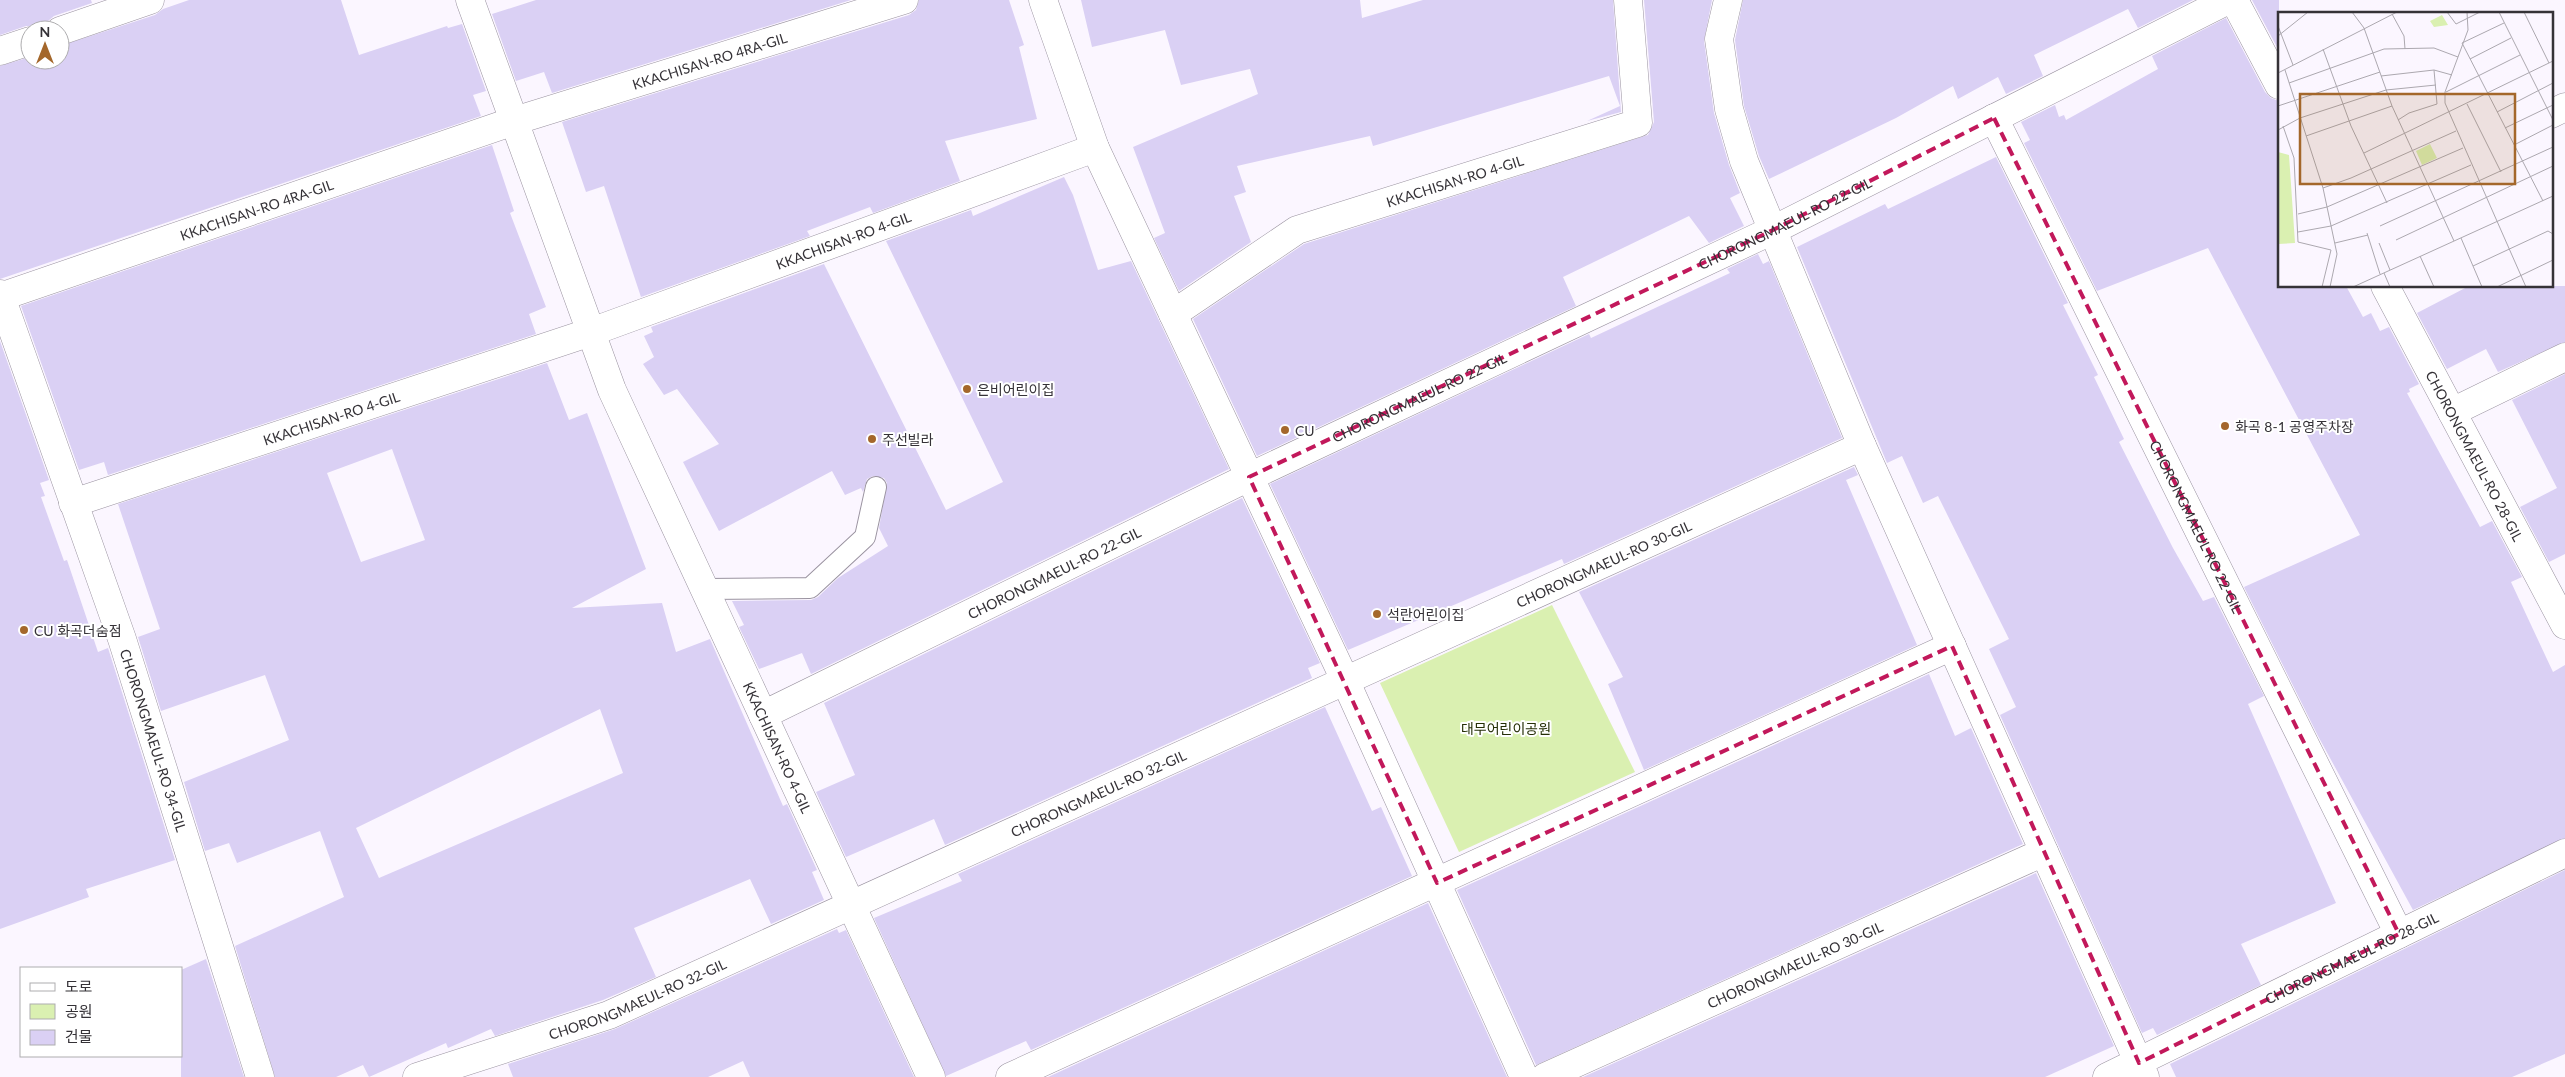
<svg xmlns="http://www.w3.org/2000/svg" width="2565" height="1077" font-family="Lato,'Noto Sans KR',sans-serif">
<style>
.green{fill:#daf0b1}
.building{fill:#dad0f4;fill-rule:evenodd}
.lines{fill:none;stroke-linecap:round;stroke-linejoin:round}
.lane-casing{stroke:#9a93a0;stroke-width:22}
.street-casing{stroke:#9a93a0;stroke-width:29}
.lane{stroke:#fff;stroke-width:20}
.street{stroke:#fff;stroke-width:28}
.marked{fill:none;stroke:#c2185b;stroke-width:4;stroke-dasharray:10 6;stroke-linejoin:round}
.poi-dot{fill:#a4672b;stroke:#fff;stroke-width:2}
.labels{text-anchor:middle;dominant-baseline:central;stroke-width:4;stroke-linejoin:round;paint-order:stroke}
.street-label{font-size:14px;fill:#353237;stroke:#fff}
.poi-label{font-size:14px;fill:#353237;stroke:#fff;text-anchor:start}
.park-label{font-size:14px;fill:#252f07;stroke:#fff}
.inset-road{fill:none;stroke:#aca8af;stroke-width:1}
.view{fill:#a4672b;fill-opacity:0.15;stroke:#a4672b;stroke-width:2.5}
.inset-edge{fill:none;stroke:#353237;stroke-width:2.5}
</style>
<rect width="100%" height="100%" fill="#fbf6ff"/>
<path class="green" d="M1552,605L1635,772L1459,852L1380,683Z"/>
<g class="building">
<path d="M0,0H91L92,3L54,16L48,21L45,30L34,26H26L0,35Z"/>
<path d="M189,0H341L359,55L447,26L448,28L462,24L486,91L473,95L481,116L0,279V66L30,57V60H60V46L155,15L163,9Z"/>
<path d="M536,0H851L552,93L544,72L516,81L492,14Z"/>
<path d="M919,0H1009L1024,45L1019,47L1037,119L945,141L960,181L873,213L870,207L807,231L810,236L641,297L604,186L586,192L562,122L909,15L916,10Z"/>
<path d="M1081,0H1360L1362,18L1423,0H1613L1621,112L1587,121L1620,106L1609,76L1373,146L1370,136L1237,166L1246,192L1234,196L1251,242L1179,291L1154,238L1165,233L1133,147L1258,94L1250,69L1181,85L1165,30L1092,47Z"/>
<path d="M1644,0H1712L1704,41L1714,113L1729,165L1740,193L1730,198L1744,226L1709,243L1689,216L1563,277L1576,306L1257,456L1193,319L1304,244L1648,135L1654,122Z"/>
<path d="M1743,0H2193L2138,28L2128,9L2034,55L2043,76L2006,94L1998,77L1958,99L1953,86L1896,118L1769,179L1759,156L1744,106L1735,40Z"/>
<path d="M2252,0H2279V51Z"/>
<path d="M2226,18L2265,92L2271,98L2279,101V286H2346L2363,317L2371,313L2380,331L2389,327L2419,384L2409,389L2410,392L2407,393L2480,527L2492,521L2522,577L2511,582L2553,672L2565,665V838L2413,910L2318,736L2244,587L2360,535L2208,248L2097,291L2024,143L2030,140L2021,122L2055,105L2059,117L2064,115L2066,120L2158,69L2152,56Z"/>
<path d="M492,145L514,211L510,213L546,307L529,314L536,334L108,475L104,462L79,470L21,306Z"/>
<path d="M1996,157L2068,303L2063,305L2098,375L2094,377L2124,439L2119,442L2173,548L2203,601L2214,597L2264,696L2248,704L2336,903L2241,944L2261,985L2157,1035L2153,1028L2142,1033L2000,715L2016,707L1989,649L2009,639L1938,496L1923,503L1902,456L1887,463L1797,247L1885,204L1888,209Z"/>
<path d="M1064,177L1073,195L1098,270L1131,261L1229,469L811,674L802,653L759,669L739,627L744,625L732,601L811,600L818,597L838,578L888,546L879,528L887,483L884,478L873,476L867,479L863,492L861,488L845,495L832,471L719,531L683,462L719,444L677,389L664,395L643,364L654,357L644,336L653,332L651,327L824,264L946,510L1003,482L886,241L971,210L973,216Z"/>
<path d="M1758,254L1763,264L1769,261L1842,438L1564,564L1562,559L1348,650L1270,484L1589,334L1591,338L1730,273L1727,269Z"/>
<path d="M2469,286H2565V342L2498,372L2486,349L2447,369L2417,313Z"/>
<path d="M0,341L49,480L40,483L45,496L41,497L64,561L67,560L98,652L108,648L175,860L86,889L89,897L0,929Z"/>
<path d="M547,363L569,420L587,413L646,569L572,608L662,603L676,652L710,639L783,806L787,804L817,870L812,872L824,900L771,924L750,879L634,928L656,977L603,1000L495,1036L491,1029L448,1048L446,1043L369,1077L363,1065L336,1077H275L235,946L344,897L320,831L237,863L229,843L205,851L184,782L289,740L265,675L161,711L138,637L160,629L118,504ZM392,449L425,540L361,562L327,473ZM600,709L623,773L379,878L356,828Z"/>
<path d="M2565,374V554L2549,562L2520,507L2557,488L2512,400Z"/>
<path d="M1854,467L1858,475L1846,480L1917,645L1644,770L1608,684L1623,677L1579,592Z"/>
<path d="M1242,498L1320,663L1308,668L1312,678L945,845L934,819L846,857L816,792L855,775L824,703Z"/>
<path d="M1929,674L1955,736L1971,728L2023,844L1536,1065L1457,890Z"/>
<path d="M1325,707L1372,811L1381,807L1412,876L1031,1050L1026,1041L946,1076L874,918L962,881L958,874Z"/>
<path d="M2565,870V1054L2512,1077H2176L2170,1064Z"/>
<path d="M2036,873L2114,1046L2045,1077H1583Z"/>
<path d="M1428,903L1507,1077H1048Z"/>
<path d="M837,929L839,933L846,930L914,1077H750L743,1061L708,1077H513L508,1064L615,1029Z"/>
<path d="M206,959L244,1077H181V970Z"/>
</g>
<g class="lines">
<g class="lane-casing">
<path id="lane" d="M704,589L810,588L865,537L876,487"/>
</g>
<g class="street-casing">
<g id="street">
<path id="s1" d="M470,0L612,390L931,1077"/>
<path d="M1043,0L1095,148L1345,680L1524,1077"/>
<path d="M1728,0L1719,39L1729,109L1744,161L1862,446L2145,1077"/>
<path d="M2234,0L2279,85"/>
<path d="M60,31L150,0"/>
<path d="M0,51L30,41"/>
<path d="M2551,114L2565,107"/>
<path id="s2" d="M1994,118L2399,934"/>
<path id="s3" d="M2385,286L2565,625"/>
<path id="s4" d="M0,294L122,639L260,1077"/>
<path id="s5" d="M0,297L514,121L904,0"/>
<path id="s6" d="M1173,314L1297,230L1638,123L1628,0"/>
<path d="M2452,412L2565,357"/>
<path id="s7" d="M73,503L591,332L1095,148"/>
<path id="s8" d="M763,715L1249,477L1773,230L2228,0"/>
<path id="s9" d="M417,1077L609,1015L1862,446"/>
<path d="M1010,1077L1952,646"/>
<path id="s10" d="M1545,1077L2044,852"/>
<path id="s11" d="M2107,1077L2565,853"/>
</g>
</g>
<use href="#lane" class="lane"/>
<use href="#street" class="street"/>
</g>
<path class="marked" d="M1994,118L2399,934L2139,1063L1952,646L1437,883L1249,477L1773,230Z"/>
<g class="poi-dot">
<circle cx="967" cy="389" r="5"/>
<circle cx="2225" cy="426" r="5"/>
<circle cx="1285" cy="430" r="5"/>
<circle cx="872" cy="439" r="5"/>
<circle cx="1377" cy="614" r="5"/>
<circle cx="24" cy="630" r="5"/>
</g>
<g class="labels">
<g class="street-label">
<text stroke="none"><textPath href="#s5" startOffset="748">KKACHISAN-RO 4RA-GIL</textPath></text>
<text stroke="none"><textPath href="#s6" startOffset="315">KKACHISAN-RO 4-GIL</textPath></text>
<text stroke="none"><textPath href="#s5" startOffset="271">KKACHISAN-RO 4RA-GIL</textPath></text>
<text stroke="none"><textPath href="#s8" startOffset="1134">CHORONGMAEUL-RO 22-GIL</textPath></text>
<text stroke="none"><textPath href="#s7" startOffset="814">KKACHISAN-RO 4-GIL</textPath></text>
<text stroke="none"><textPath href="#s8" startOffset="729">CHORONGMAEUL-RO 22-GIL</textPath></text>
<text stroke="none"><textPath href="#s7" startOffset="272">KKACHISAN-RO 4-GIL</textPath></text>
<text stroke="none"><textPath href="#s3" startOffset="192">CHORONGMAEUL-RO 28-GIL</textPath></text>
<text stroke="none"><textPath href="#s2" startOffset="456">CHORONGMAEUL-RO 22-GIL</textPath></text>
<text stroke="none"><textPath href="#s9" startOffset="1294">CHORONGMAEUL-RO 30-GIL</textPath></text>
<text stroke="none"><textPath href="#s8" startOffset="324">CHORONGMAEUL-RO 22-GIL</textPath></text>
<text stroke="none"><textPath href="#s4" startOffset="472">CHORONGMAEUL-RO 34-GIL</textPath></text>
<text stroke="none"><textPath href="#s1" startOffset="809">KKACHISAN-RO 4-GIL</textPath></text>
<text stroke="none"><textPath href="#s9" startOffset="739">CHORONGMAEUL-RO 32-GIL</textPath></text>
<text stroke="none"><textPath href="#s11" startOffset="272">CHORONGMAEUL-RO 28-GIL</textPath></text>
<text stroke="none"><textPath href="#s10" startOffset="274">CHORONGMAEUL-RO 30-GIL</textPath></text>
<text stroke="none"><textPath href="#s9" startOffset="234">CHORONGMAEUL-RO 32-GIL</textPath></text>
</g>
<g class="poi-label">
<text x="977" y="389">은비어린이집</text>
<text x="2235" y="426">화곡 8-1 공영주차장</text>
<text x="1295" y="430">CU</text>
<text x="882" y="439">주선빌라</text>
<text x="1387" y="614">석란어린이집</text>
<text x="34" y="630">CU 화곡더숨점</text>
</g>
<g class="park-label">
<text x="1506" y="728">대무어린이공원</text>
</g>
</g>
<g transform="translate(2278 12)">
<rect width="275" height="275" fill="#fbf6ff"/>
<path d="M164,3L170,13L156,15L152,9ZM152,132L159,146L144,153L138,139ZM0,140L11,143L17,231L0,232Z" fill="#daf0b1"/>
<path class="inset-road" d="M74,0L86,16L114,94L176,229M169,0L178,12L202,0M189,0L190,18L167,80V91L248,275M221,0L275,108M246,0L271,51M114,2L126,24L127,37M226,11L184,31L265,189M0,14L15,53M0,24L30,0M45,37L73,114L109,191M192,47L233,26M7,58L45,176L59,242L52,275M0,61L119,0M103,64L156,58L174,63M11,71L106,37L156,36L180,45M168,80L242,43M189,92L223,160M0,94L102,60M219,100L275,71M120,108L131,101L159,92L156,58M5,114L16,146L20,230L53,238L44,275M227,116L275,93M0,118L22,106L108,78L158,73M28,124L114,94M236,133L275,113M86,141L275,49M45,176L73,166L178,119M20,202L49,195L185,136M102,214L275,135M20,220L53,214L193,153M89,221L102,262M183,226L204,275M118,228L275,154M57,231L90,223M101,231L112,258M142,244L156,275M195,254L270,219L275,222M106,261L112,275M75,275L275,184M219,275L275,248"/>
<path class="view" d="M22,82H237V172H22Z"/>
<rect width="275" height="275" class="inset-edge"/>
</g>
<rect x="20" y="967" width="162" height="90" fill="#ffffff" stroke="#aeadaf"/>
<rect x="30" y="983" width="25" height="8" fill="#ffffff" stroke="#aeadaf"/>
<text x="65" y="992" font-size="15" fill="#353237">도로</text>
<rect x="30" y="1004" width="25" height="15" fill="#daf0b1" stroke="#aeadaf"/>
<text x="65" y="1017" font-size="15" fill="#353237">공원</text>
<rect x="30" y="1030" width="25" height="15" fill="#dad0f4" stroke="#aeadaf"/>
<text x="65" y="1042" font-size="15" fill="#353237">건물</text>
<g transform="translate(45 45)"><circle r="24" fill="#ffffff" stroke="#aeadaf"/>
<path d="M0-4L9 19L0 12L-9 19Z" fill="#a4672b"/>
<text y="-8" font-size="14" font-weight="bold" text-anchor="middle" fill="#353237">N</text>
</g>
</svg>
